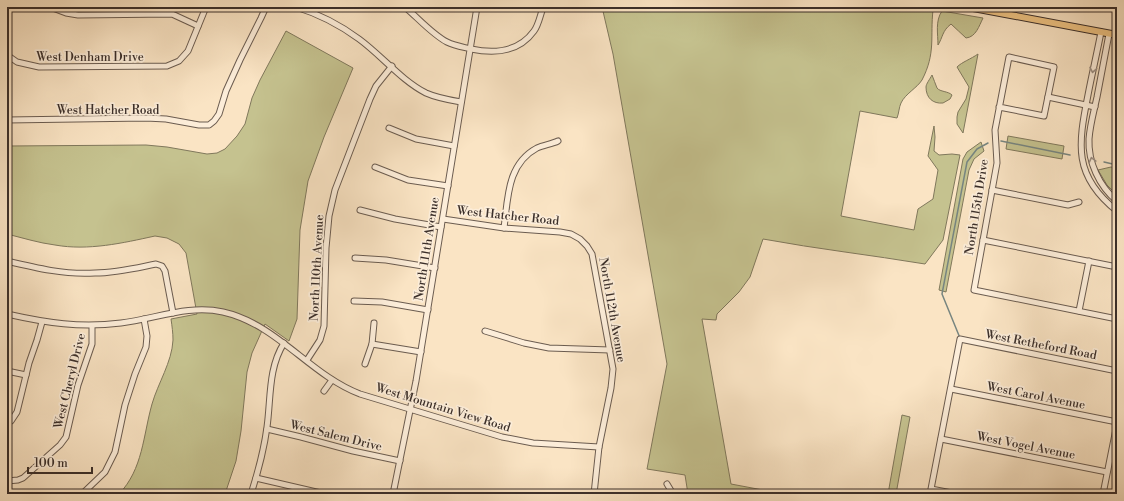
<svg xmlns="http://www.w3.org/2000/svg" width="1124" height="501" font-family="'Libre Bodoni',serif">
<style>
.green{fill:#c5c28f;stroke:#80785c}
.lines{fill:none;stroke-linecap:round;stroke-linejoin:round}
.stream{stroke:#778580;stroke-width:1.5}
.minor-casing{stroke:#6b5c50;stroke-width:7}
.major-casing{stroke:#3b2f2a;stroke-width:8}
.minor{stroke:#fcedd9;stroke-width:5}
.major{stroke:#edc282;stroke-width:6}
.oneway{stroke:#9c8e82}
.labels{text-anchor:middle;dominant-baseline:central;stroke-width:3.5;stroke-linejoin:round;paint-order:stroke}
.street-label{font-size:12px;fill:#3b2f2a;stroke:#fcedd9}
</style>
<rect width="100%" height="100%" fill="#fae4c4"/>
<filter id="stains"><feTurbulence type="fractalNoise" baseFrequency=".005" numOctaves="4"/><feColorMatrix values="0 0 0 0 .2 0 0 0 0 .09 0 0 0 0 .02 0 0 0 .5 -.17"/></filter>
<radialGradient id="worn" r=".72"><stop offset=".6" stop-color="#630" stop-opacity="0"/><stop offset="1" stop-color="#630" stop-opacity=".3"/></radialGradient>
<g class="green">
<path d="M602,7H916L933,10C930,37 936,53 922,80C917,88 905,94 901,103C899,107 899,113 897,118L860,111L841,216L914,230L918,209L933,199L938,170L928,156L934,126L935,137L934,151L939,155L952,154L960,155L943,240L925,264C871,255 817,249 763,239L750,277L739,292L717,314L716,320L702,319L731,484L784,494H688L685,475L647,469L667,364L613,54Z"/>
<path d="M942,11L983,18C979,26 976,37 966,38C961,33 956,29 951,24C942,31 943,37 938,45C938,34 935,21 942,11Z"/>
<path d="M286,31L353,68L324,137L308,181L300,230L297,319L289,341L265,324L252,353L247,372L241,431L236,461L225,494H119C143,469 143,436 152,404C158,383 172,362 173,340C173,333 172,326 171,319L197,314L186,253L179,244L167,238L155,236C123,243 88,251 55,245C39,243 23,238 7,234V146L146,145L167,147L207,154L217,153L225,149L237,136L245,124L252,98L260,80Z"/>
<path d="M978,54L963,133L957,124V117L958,112L966,99L969,87L957,67C962,62 971,59 978,54Z"/>
<path d="M932,75C934,79 935,84 937,88C940,92 948,91 952,95L950,99L943,103C933,104 926,98 926,87C926,84 930,79 932,75Z"/>
<path d="M1008,136L1064,146L1062,159L1006,149Z"/>
<path d="M981,142L984,151L974,159L969,170L946,292L939,290L963,159L967,152Z"/>
<path d="M1111,167L1117,168V195L1107,185L1098,170Z"/>
<path d="M902,415L910,417L896,494H888Z"/>
</g>
<g class="lines">
<g class="stream">
<path d="M1001,141L1070,155"/>
<path d="M1104,162L1117,165"/>
<path d="M960,338L942,294L967,162L977,149L988,143"/>
</g>
<g class="minor-casing">
<g id="minor">
<path d="M50,7L66,13L78,15L172,14L198,26"/>
<path d="M296,7C319,14 340,25 359,39C381,55 402,81 426,93C437,98 449,100 461,102"/>
<path d="M405,7C418,18 433,35 447,42C455,46 463,47 471,49C495,54 519,52 534,31C539,24 540,15 543,8"/>
<path d="M7,18L10,7"/>
<path d="M1101,32C1097,53 1092,74 1088,95C1078,145 1073,176 1117,211"/>
<path d="M1109,34C1105,55 1101,76 1097,97C1094,111 1090,125 1089,139C1088,162 1099,186 1117,201"/>
<path d="M7,55L17,62L39,67L167,66L179,61L188,51L206,7"/>
<path d="M1048,97L1095,107"/>
<path d="M999,107L1044,116L1054,67L1009,57L995,130L997,163L974,290L1117,319"/>
<path d="M7,120L146,118L166,119L199,125H209L214,121L219,114L226,91L240,60L261,18L266,7"/>
<path d="M389,128L416,139L454,146"/>
<path d="M375,167L408,180L448,186"/>
<path d="M992,190L1068,205L1079,202"/>
<path d="M360,210L395,219L441,227"/>
<path d="M443,219L504,228L560,232L571,234L580,239L587,246L592,254L613,369L611,388L599,447L594,494"/>
<path d="M504,228C508,198 507,164 537,148C544,145 552,144 558,141"/>
<path d="M983,240L1117,267"/>
<path d="M355,258L386,260L435,268"/>
<path d="M7,261C36,268 65,275 95,273C116,273 136,268 156,264L162,266L165,271L173,313"/>
<path d="M354,301L382,302L428,310"/>
<path d="M1079,311L1089,261"/>
<path d="M7,314C47,323 80,328 121,323C155,319 189,304 223,312C277,324 310,375 360,394L502,437L533,443L599,447"/>
<path d="M485,331L524,343L549,348L610,350"/>
<path d="M372,344L421,352"/>
<path d="M307,360L320,340L324,326L326,248L329,216L335,190L370,99L376,86L392,66"/>
<path d="M365,364L372,344L374,323"/>
<path d="M7,371L26,375"/>
<path d="M951,389L1117,422"/>
<path d="M324,391L332,380"/>
<path d="M7,424L11,421L17,412L29,363L37,340L42,322"/>
<path d="M267,429L301,437L353,451L400,461"/>
<path d="M941,439L1107,472"/>
<path d="M256,478L325,494"/>
<path d="M7,481L18,480L23,478L60,445L66,437L78,385L92,344V326"/>
<path d="M667,484L673,494"/>
<path d="M82,494L105,472L115,452L125,405L135,374L146,347L147,336L144,319"/>
<path d="M251,494C258,472 264,450 267,427C271,399 268,368 284,343"/>
<path d="M393,494L416,381L477,7"/>
<path d="M957,494L931,489L960,339L1117,371"/>
<path d="M1103,494L1117,424"/>
</g>
</g>
<g class="major-casing">
<path id="major" d="M968,7L1117,35"/>
</g>
<use href="#minor" class="minor"/>
<use href="#major" class="major"/>
</g>
<defs><path id="oneway-chevron" d="M-2-3.5L2.5 0L-2 3.5" fill="none" stroke-width="1.6" stroke-linecap="round" stroke-linejoin="round"/></defs>
<g class="oneway">
<use href="#oneway-chevron" transform="translate(1093 70) rotate(101)"/>
<use href="#oneway-chevron" transform="translate(1092 160) rotate(-104)"/>
</g>
<g class="labels">
<g class="street-label">
<text x="90" y="57">West Denham Drive</text>
<text x="108" y="110">West Hatcher Road</text>
<text transform="translate(977 207) rotate(-81)">North 115th Drive</text>
<text transform="translate(508 216) rotate(6)">West Hatcher Road</text>
<text transform="translate(427 249) rotate(-81)">North 111th Avenue</text>
<text transform="translate(317 268) rotate(-87)">North 110th Avenue</text>
<text transform="translate(612 310) rotate(80)">North 112th Avenue</text>
<text transform="translate(1041 345) rotate(11)">West Retheford Road</text>
<text transform="translate(70 381) rotate(-76)">West Cheryl Drive</text>
<text transform="translate(1036 396) rotate(11)">West Carol Avenue</text>
<text transform="translate(443 408) rotate(17)">West Mountain View Road</text>
<text transform="translate(336 436) rotate(14)">West Salem Drive</text>
<text transform="translate(1026 446) rotate(11)">West Vogel Avenue</text>
</g>
</g>
<rect width="1124" height="501" fill="none" stroke="#fae4c4" stroke-width="24"/>
<rect x="8" y="8" width="1108" height="485" fill="none" stroke="#3b2f2a" stroke-width="2"/>
<rect x="12" y="12" width="1100" height="477" fill="none" stroke="#3b2f2a"/>
<path d="M28 467v6h64v-6" fill="none" stroke="#3b2f2a" stroke-width="2"/>
<text x="34" y="467" font-size="12" fill="#3b2f2a" stroke="#fcedd9" stroke-width="3" paint-order="stroke">100 m</text>
<rect width="100%" height="100%" filter="url(#stains)"/>
<rect width="100%" height="100%" fill="url(#worn)"/>
</svg>
